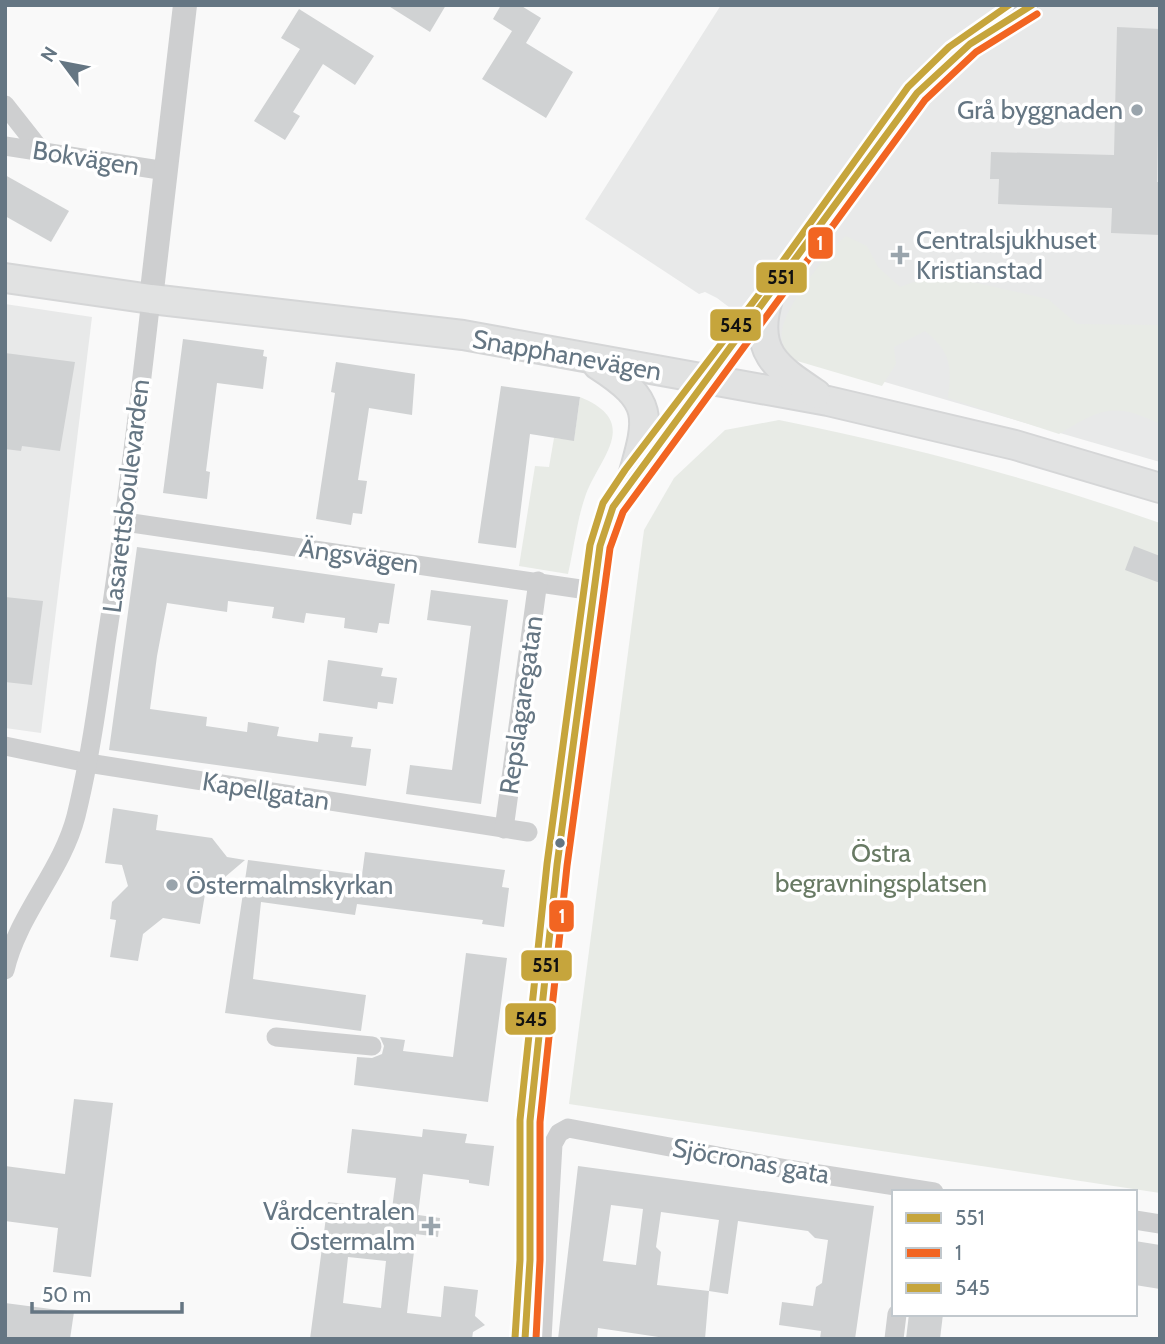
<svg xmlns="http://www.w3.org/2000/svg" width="1165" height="1344" font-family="Cabin,sans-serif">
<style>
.built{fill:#e8e9e9}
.green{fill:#e8ebe6}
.building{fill:#d0d2d3;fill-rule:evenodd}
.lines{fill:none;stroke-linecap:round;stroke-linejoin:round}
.secondary-casing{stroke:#d5d6d7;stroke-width:32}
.minor{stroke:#cecfd0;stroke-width:19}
.tertiary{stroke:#cecfd0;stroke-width:24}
.secondary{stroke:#e1e2e2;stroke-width:28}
.bus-1-casing{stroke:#fff;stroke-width:12}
.bus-2-casing{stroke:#fff;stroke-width:12}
.bus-3-casing{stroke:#fff;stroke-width:12}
.bus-1{stroke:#c6a53c;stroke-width:7}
.bus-2{stroke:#f26522;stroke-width:7}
.bus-3{stroke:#c6a53c;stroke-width:7}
.poi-dot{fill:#99a4ac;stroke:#fff;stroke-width:2.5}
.bus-dot{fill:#657683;stroke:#fff;stroke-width:2.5}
.labels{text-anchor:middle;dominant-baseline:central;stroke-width:7;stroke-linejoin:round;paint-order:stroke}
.poi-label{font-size:26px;fill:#657683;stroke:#fff;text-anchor:end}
.street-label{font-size:26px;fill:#657683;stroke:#fff}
.park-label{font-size:26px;fill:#687a64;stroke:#fff}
.line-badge{stroke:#fff;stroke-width:2.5}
.badge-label{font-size:19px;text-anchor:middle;font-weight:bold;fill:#fff}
.pale-badge-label{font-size:19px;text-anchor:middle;font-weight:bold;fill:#111}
</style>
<rect width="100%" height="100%" fill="#f9f9f9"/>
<g class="built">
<path d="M721,5H1160V462L792,355L717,298L705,292L699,294L585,219Z"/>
<path d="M5,304L92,317L41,733L5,728Z"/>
</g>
<g class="green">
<path d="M846,236L867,246L878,267L900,287L936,274L1048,299L1077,324L1160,325V424C1114,401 1100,409 1059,434L948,398C952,366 951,352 925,331L894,347L896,364L882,386L787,358C785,350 780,339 782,331C785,306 827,252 846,236Z"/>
<path d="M580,397C641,422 601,456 586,494C577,519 574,548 568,574L519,566L535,466L549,467L554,438L574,440Z"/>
<path d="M779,420C909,446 1035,479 1160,523V1193L569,1104L644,530L674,478L725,430Z"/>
</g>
<g class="building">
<path d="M387,5H446L430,32Z"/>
<path d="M501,5H520L541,18L526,43L573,72L546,118L482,79L512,31L493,19Z"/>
<path d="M299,9L374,56L355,85L323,64L293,112L300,116L285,140L254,121L300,49L281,38Z"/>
<path d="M1117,27L1160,29L1157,182H1160V235L1111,233L1112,208L998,204L999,179H990L991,152L1114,155Z"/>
<path d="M5,175L69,211L51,242L5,216Z"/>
<path d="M183,339L264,350L263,356L267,357L263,389L217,383L206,471L210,472L207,499L163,493Z"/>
<path d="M5,353L75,362L60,451L22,446L21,451L5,449Z"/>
<path d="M336,362L415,374L412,415L369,408L358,480L367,481L362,514L353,513L351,525L316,519L335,393L331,392Z"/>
<path d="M501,386L580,397L574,441L530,434L516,548L478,543Z"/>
<path d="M1134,546L1160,556V583L1125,570Z"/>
<path d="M137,547L395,584L389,624L379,623L377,633L344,628L345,618L306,613L304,623L272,618L274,607L228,601L227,612L167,603L157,656L150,709L207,717L206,726L247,732L248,722L279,727L277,736L318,742L319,733L353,737L351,747L371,749L366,786L109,750Z"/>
<path d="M431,590L508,600L481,804L406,794L410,765L452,770L471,626L427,620Z"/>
<path d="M5,597L43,601L32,685L5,682Z"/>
<path d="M328,660L383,668L381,676L397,678L393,704L378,702L377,709L323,701Z"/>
<path d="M113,808L158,815L156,830L212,838L227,857L245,860L205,894L200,924L163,918L143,934L138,961L110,957L116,920L110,919L112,902L128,886L122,865L105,863Z"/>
<path d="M365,852L505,870L502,887L509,888L504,927L482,924L483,920L357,904L355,915L261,902L253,979L366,995L361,1031L225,1013L248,860L362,875Z"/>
<path d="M466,953L507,958L488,1102L354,1085L357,1057L372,1058L382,1054L384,1046L380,1037L405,1040L403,1051L453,1057Z"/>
<path d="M74,1099L113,1103L91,1277L53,1272L58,1228L5,1221V1166L65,1174Z"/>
<path d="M352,1129L422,1137L423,1129L467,1134L465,1143L494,1146L489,1186L469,1183V1180L423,1174L418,1215L440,1218L438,1237L416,1234L407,1313L441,1317L444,1286L478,1290L475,1316L485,1325L473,1332L472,1339H310L328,1202L392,1209L396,1178L347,1173ZM348,1257L386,1261L381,1308L343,1303Z"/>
<path d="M578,1166L874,1206L855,1339H820L821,1331L779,1325L782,1302L813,1306L816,1287L822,1283L828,1240L815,1238L808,1231L738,1221L728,1294L709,1291L705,1339H672L598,1328L597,1339H558ZM611,1205L643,1209L636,1265L603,1261ZM661,1212L719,1220L709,1291L657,1285L661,1252L656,1247Z"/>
<path d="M1135,1241L1160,1245V1289L1135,1285Z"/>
<path d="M5,1303L74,1312L70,1339H5Z"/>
<path d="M909,1314H943L940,1339H906Z"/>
</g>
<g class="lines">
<g class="secondary-casing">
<g id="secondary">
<path d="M5,278L151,299L463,335L828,401L1015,445L1160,488"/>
<path d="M768,299C752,352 777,368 816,394"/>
<path d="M598,365C654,401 650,416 633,476"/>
</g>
</g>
<g class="minor">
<path d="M5,105L42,152"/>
<path d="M5,146L166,171"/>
<path d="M125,522L594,591"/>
<path d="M5,746L88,763L528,832"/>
<path d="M504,829L538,581"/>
<path d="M5,970C18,914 62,871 76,816C90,759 98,700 106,643C124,528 138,414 151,299"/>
<path d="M276,1037L372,1046"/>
<path d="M1135,1220L1160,1224"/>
<path d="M525,1339L530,1260V1121L557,865L594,591L600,546L613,507L633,476L704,379L768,299L917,93L938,70L978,38L1029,5"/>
<path d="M542,1339L553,1144L559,1133L568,1128L787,1169L934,1192"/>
<path d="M894,1339L897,1314"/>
</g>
<path class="tertiary" d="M151,299L185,5"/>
<use href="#secondary" class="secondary"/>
<g class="bus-1-casing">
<path id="bus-1" d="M525,1339L530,1260V1121L557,865L600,546L613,507L917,93L970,44L1032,5"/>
</g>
<g class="bus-2-casing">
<path id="bus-2" d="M536,1339L540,1260V1122L567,866L610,548L623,512L925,100L976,52L1037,14"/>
</g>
<g class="bus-3-casing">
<path id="bus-3" d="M515,1338L520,1260V1120L547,864L590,545L603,503L625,470L760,293L908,87L949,47L1009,5"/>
</g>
<use href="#bus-1" class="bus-1"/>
<use href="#bus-2" class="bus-2"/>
<use href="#bus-3" class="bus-3"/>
</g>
<g class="poi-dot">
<circle cx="1137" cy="110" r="7"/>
<path d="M896.5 244.5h7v7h7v7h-7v7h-7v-7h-7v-7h7z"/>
<circle cx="172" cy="885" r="7"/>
<path d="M427.5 1215.5h7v7h7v7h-7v7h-7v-7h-7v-7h7z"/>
</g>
<circle class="bus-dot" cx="560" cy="843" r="6"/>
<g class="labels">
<g class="poi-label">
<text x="1123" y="110">Grå byggnaden</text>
<text x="916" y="240" text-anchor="start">Centralsjukhuset<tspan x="916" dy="30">Kristianstad</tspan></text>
<text x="186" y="885" text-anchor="start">Östermalmskyrkan</text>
<text x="415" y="1211">Vårdcentralen<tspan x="415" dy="30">Östermalm</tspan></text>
</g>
<g class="street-label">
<text transform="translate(86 158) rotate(9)">Bokvägen</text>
<text transform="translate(567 355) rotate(10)">Snapphanevägen</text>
<text transform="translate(126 496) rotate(-83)">Lasarettsboulevarden</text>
<text transform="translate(359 556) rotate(8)">Ängsvägen</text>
<text transform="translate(521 705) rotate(-82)">Repslagaregatan</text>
<text transform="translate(266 791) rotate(9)">Kapellgatan</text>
<text transform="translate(751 1161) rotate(10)">Sjöcronas gata</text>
</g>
<g class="park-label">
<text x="881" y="853">Östra<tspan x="881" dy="30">begravningsplatsen</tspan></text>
</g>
</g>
<g class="line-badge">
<rect x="807" y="226" width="27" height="34" rx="7" fill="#f26522"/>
<rect x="755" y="261" width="53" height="33" rx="7" fill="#c6a53c"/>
<rect x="709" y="308" width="53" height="34" rx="7" fill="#c6a53c"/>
<rect x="548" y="899" width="27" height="34" rx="7" fill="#f26522"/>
<rect x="520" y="949" width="53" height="33" rx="7" fill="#c6a53c"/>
<rect x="504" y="1002" width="53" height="34" rx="7" fill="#c6a53c"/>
</g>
<g class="badge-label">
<text x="820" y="250">1</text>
<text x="562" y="923">1</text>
</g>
<g class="pale-badge-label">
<text x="781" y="284">551</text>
<text x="736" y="332">545</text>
<text x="546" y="972">551</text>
<text x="531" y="1026">545</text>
</g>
<rect width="1165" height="1344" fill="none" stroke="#657683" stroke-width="14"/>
<rect x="892" y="1190" width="245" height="126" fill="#ffffff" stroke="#c1c8cd" stroke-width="2"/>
<rect x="906" y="1213" width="35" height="10" fill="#c6a53c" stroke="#c1c8cd" stroke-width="2"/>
<text x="955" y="1225" font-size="21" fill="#657683">551</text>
<rect x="906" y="1248" width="35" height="10" fill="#f26522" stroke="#c1c8cd" stroke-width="2"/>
<text x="955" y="1260" font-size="21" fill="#657683">1</text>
<rect x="906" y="1283" width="35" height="10" fill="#c6a53c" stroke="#c1c8cd" stroke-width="2"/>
<text x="955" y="1295" font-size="21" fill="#657683">545</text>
<g transform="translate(63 63) rotate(302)" stroke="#ffffff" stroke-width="5" paint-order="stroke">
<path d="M0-5L12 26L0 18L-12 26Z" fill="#657683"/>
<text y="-10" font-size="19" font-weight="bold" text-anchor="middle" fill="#657683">N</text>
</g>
<path d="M32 1302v10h150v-10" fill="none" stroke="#657683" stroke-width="3.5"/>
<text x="42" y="1302" font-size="21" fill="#657683" stroke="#ffffff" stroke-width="5" paint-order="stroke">50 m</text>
</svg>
